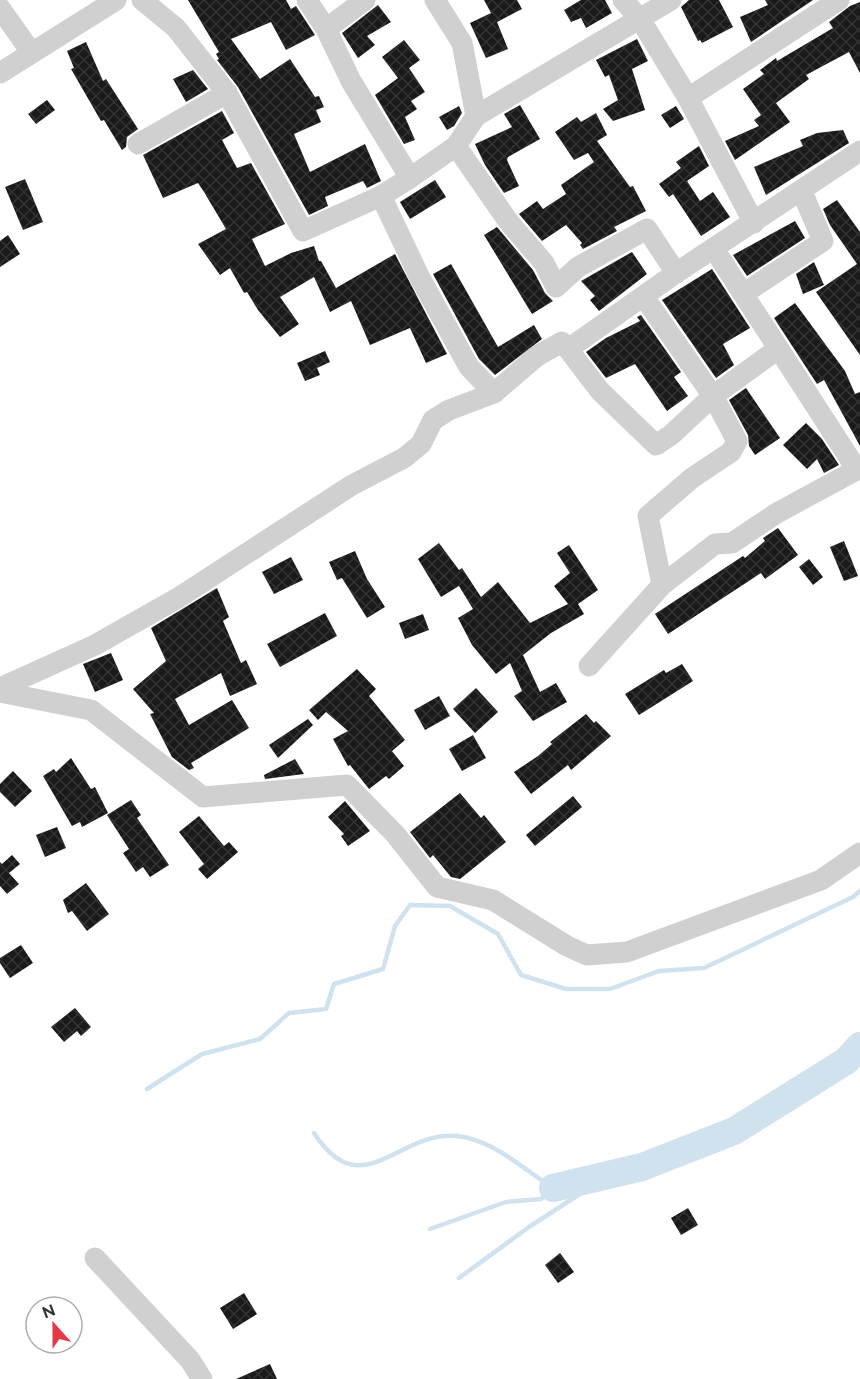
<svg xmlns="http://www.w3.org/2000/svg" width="860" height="1379" font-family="Raleway,sans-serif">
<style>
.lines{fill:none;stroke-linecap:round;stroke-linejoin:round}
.stream{stroke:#cfe2ee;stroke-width:4.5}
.river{stroke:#cfe2ee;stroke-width:28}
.building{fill:url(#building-cross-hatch)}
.minor{stroke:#d0d0d0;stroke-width:21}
</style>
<defs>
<pattern id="building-cross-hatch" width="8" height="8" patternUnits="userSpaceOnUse" patternTransform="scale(1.5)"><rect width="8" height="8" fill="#1a1a1a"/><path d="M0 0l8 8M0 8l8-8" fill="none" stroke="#333"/></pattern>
</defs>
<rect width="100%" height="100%" fill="#fff"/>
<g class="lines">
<g class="stream">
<path d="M147,1089L202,1054L260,1039L289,1013L326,1009L334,984L383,969L395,926L410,905L450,906L498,934L521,975L566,989H610L659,971L704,968L853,897L860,891"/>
<path d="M314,1133C362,1207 398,1130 457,1136C494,1140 523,1169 553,1188L541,1199L506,1202L430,1229"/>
<path d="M459,1278L529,1227L609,1175"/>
</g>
<path class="river" d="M553,1188L642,1167L734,1131L846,1061L860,1046"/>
</g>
<g class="building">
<path d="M188,0H286L291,9L296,6L315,35L286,50L271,22L231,39L260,79L290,59L315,97L319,96L324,107L316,110L321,122L294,134L310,172L365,144L381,181L367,188L363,181L325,197L328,206L309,215L238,87L217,60L219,59L216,54L219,52Z"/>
<path d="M484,0H517L522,9L497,22L508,49L486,58L470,23L491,13Z"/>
<path d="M581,0H605L612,13L586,28L581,18L571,22L564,10Z"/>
<path d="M689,0H719L733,27L702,43L700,40L698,41L681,7Z"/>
<path d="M765,0H813L751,42L740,17L768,5Z"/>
<path d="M860,2V73L849,52L806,75L809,79L776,103L790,122L735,160L725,141L759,126L754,120L761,115L743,89L764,74L760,70L776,58L777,61L833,28L829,22L850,6Z"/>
<path d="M378,5L391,22L367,36L375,45L358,58L342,33Z"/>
<path d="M637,39L648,61L632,69L645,110L613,121L603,109L618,100L609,75L605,77L596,60Z"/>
<path d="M404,40L420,60L409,68L425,92L411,101L417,109L405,117L415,140L404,144L375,95L398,78L382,57Z"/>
<path d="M86,42L103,81L106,79L138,129L127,137L126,147L122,150L104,120L101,121L71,69L74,68L67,51Z"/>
<path d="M193,70L208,89L186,102L173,79Z"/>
<path d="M47,100L55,110L36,124L28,114Z"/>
<path d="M520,105L540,139L508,157L507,160L519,186L504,193L485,165L475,144L512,127L504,114Z"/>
<path d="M459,106L462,113L454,126L447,130L439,117Z"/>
<path d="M676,106L684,119L670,128L661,115Z"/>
<path d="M222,111L234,133L222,140L237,168L251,163L285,224L252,239L265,266L291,253L314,246L319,261H321L336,288L395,254L447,354L426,363L410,328L370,345L351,301L330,312L314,277L280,297L299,324L280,337L258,310L247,292L244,293L230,268L220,275L198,244L226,229L204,192L198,183L163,198L143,155Z"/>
<path d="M596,113L607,135L597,141L630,187L633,186L646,211L614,227L617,231L583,249L580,245L582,243L566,225L542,241L519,214L537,201L543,209L566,194L561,185L594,162L588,153L574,160L555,132L577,117L581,122Z"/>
<path d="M843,130L849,143L766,195L754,167L803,146L800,140L817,133Z"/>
<path d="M699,146L709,166L687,181L700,201L713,192L730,217L701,236L673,194L669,197L659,184L681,168L676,162Z"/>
<path d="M25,179L43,222L23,230L5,187Z"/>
<path d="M435,180L446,197L410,219L400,202Z"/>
<path d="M837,200L860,232V355L816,292L857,264L830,225L823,209Z"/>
<path d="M795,221L805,238L747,276L733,255Z"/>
<path d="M497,227L533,270L545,293L553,301L532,314L484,235Z"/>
<path d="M8,235L20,254L0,267V241Z"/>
<path d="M632,252L647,274L599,311L590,300L595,296L581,281Z"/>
<path d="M814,262L824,285L803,294L796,274Z"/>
<path d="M451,264L498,347L534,325L542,339L495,375L479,359L433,274Z"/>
<path d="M712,269L750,328L723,344L734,365L716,378L662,300Z"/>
<path d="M795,303L845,371L855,394L860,392V446L824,380L817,384L774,318Z"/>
<path d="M641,315L681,372L674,377L688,396L667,411L635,364L606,378L586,352L606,338L640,321L637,317Z"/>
<path d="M325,351L330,362L317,368L320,375L305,381L297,363Z"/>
<path d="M746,388L780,438L755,455L749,446L748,435L729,400Z"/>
<path d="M806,423L822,439L839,465L824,473L817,459L807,469L783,445Z"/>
<path d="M778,528L798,555L765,579L761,573L668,634L655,614L743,556L745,558L765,541L763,538Z"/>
<path d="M844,541L858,576L844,581L830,547Z"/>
<path d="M439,543L459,570L462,568L481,597L498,582L530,623L568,604L554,586L570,573L557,553L569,545L598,590L578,604L584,614L551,633L523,655L540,692L556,683L567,702L533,721L514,696L522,691L510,663L496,674L472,645L458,618L473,609L459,586L441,597L418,559Z"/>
<path d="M355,551L367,579L385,607L367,618L342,578L337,580L329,562Z"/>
<path d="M291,557L303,580L274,594L262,572Z"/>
<path d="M809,559L823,577L813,585L799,567Z"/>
<path d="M217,588L229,617L223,621L241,663L246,660L257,684L230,696L221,673L175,699L189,725L232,700L249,728L191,763L194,768L189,770L172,757L150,714L154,713L133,689L166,661L151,628Z"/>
<path d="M325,613L337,636L280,667L267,644Z"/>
<path d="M423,614L429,630L405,639L399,623Z"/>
<path d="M111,653L123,680L95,692L83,664Z"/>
<path d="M682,664L693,681L639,715L625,694L664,670L666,673Z"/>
<path d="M357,669L376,689L369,696L405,740L392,751L404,766L389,779L386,776L369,789L350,765L348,766L333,739L348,731L326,712L318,720L309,710Z"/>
<path d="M476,688L498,712L475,733L453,709Z"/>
<path d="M439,696L450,716L425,730L414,710Z"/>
<path d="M586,714L594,723L596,721L611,736L571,770L568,765L531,794L514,772L538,756L552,744L550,742Z"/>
<path d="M308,719L313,725L278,758L269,745Z"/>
<path d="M473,735L486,758L462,771L449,749Z"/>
<path d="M71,758L91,789L95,787L108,813L82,827L80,822L72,826L43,776L54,769L56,772Z"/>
<path d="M295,759L304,774L265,779L264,775Z"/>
<path d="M13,771L32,791L15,807L0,792V784Z"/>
<path d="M460,793L481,818L484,815L506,842L460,879L451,877L433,855L430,858L410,832Z"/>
<path d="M573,796L582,807L535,846L526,835Z"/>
<path d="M131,800L141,815L137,818L169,865L150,877L143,867L136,872L123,853L129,849L107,815Z"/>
<path d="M345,801L370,831L348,846L341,836L344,834L328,817Z"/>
<path d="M199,816L224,846L229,842L238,852L207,879L198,869L204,864L179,832Z"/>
<path d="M57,827L66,848L45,857L36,835Z"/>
<path d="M12,855L20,864L9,873L19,884L7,894L0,886V862L2,864Z"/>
<path d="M86,883L109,914L87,931L72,911L68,913L63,900Z"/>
<path d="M21,945L33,963L10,978L0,963V958Z"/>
<path d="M75,1008L91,1027L81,1036L77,1031L64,1042L51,1027Z"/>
<path d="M688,1208L698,1225L681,1235L671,1218Z"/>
<path d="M560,1253L574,1272L558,1283L545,1265Z"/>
<path d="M244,1293L257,1314L233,1329L220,1308Z"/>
<path d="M270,1364L277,1379H236Z"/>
</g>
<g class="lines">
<g class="minor">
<path d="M307,0L326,29L351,81L410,178L456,146L476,116L671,0"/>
<path d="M435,0L462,43L476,116"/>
<path d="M623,0L640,19L688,98L754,223"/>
<path d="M0,8L31,52"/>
<path d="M326,29L365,0"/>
<path d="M0,73L116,0"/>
<path d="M227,93L303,231L381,196L410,178"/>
<path d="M688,98L839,0"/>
<path d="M138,144L227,93L176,28L142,0"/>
<path d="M456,146L508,221L544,263L556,287L578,267L647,229L676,273"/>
<path d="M381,196L419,276L469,367L494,393"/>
<path d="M714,249L857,470"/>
<path d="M743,294L823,241L802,192"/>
<path d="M644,297L713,396L737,441L731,452L692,478L648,516L662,585"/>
<path d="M568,349L600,391L656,445L671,435L713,396L771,354L780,352"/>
<path d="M589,666L662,585L715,544L732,543L777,513L860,468"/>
<path d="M0,688L95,645L178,598L352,485L404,458L421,444L433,420L449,410L494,393L537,356L562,342L568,349L676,273L860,151"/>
<path d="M0,692L91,710L203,797L347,785L395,834L437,887L493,900L567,946L587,955L627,952L821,880L860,853"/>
<path d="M95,1258L190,1360L202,1379"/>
</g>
</g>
<g transform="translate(54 1325) rotate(339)"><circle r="28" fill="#ffffff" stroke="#adadad" stroke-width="1.5"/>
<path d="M0-4.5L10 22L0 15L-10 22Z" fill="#e63946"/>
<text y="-9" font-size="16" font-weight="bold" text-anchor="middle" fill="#333333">N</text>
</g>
</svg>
